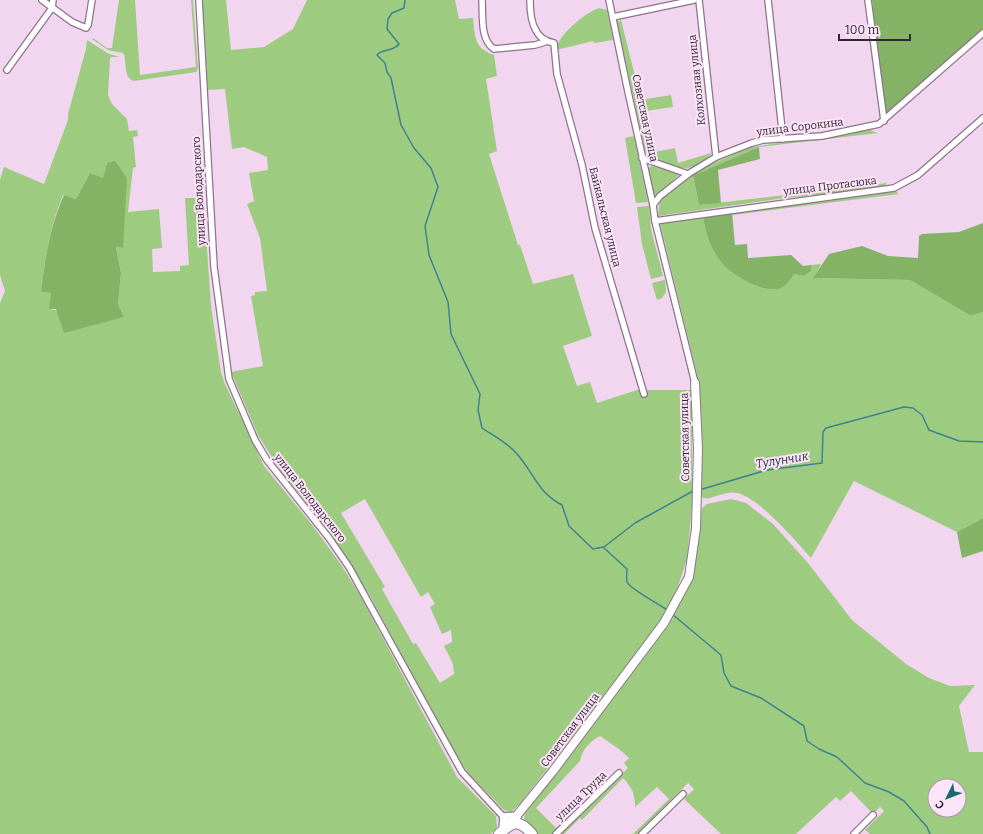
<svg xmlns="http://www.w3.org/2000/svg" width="983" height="834" font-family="Bitter,serif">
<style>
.green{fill:#9dcc80;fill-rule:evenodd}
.forest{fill:#84b365}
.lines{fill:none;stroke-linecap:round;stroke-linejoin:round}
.stream{stroke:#3f8290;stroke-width:1.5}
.street-casing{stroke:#8e748c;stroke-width:8}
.secondary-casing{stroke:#8e748c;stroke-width:10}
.highway-casing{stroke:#8e748c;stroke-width:12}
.street{stroke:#fff;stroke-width:5.5}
.secondary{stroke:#fff;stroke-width:8}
.highway{stroke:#fff;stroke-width:10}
.labels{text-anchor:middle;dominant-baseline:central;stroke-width:4;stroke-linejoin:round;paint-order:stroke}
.street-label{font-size:11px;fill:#322731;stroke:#fce4f9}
.water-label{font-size:12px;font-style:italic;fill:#22393d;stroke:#fce4f9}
</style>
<rect width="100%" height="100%" fill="#f2d5ef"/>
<g class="green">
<path d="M119,0H135L140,75L196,67L191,0H193L198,68L196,72L134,81C122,77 128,62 123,53L108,50L92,39L93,38L107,48H112Z"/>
<path d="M202,0H226L231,50L264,47L293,29L307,0H455L459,19L473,18C475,37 474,48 494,55L497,76L486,79L497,151L489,154L518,245H520L533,284L573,274L592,336L563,346L577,386L590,382L597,403L637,390H691L692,422V505L687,559L675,595L662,622L519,805L511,812L504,810L470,775L456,756L369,594L325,526L281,471L270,454L258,435L231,372L263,366L251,296L255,295V292L267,291L260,238L247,204L254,201L249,173L268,170L267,157L244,147L232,149L225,89L208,90ZM365,499L421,597L428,592L435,604L430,607L442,634L451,630L452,642L444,646L453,664L454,674L440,683L416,643L413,644L382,589L385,587L341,513Z"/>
<path d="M599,8L607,10L613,40L594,43L593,41L556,50C557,36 586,12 599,8Z"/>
<path d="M621,20L641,100L671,95L673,107L639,112L641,124L647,123L651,145L655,152L675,148L678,163L711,153C709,157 706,159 702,161C698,164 693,167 688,168C677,170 651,159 645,150L617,22Z"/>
<path d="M87,40L109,54L120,57H111L110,59L108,95L112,104L127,119L129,131L137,130L138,136L133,137L136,167L133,168L128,212L159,209L162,248L152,249L153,272L180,271V266L189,265L185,198H199V178H202L211,306L221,373L225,384L264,466L313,526L342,566L361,597L457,777L496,816L497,827L491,834H0V303L5,291L0,275V180L4,167L44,184L68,120V114L86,49ZM107,163L123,248L116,247L121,273L118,304L124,317L105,321L50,309L51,293L41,292C45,258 50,226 63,195L76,199L90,173L103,179Z"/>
<path d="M870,130L878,133L759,147L693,177L699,205L887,183L883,188L785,198L658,216L660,200L683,179L707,166L751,147Z"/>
<path d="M634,136L648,202L636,203L625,138Z"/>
<path d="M652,166L680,174L658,194L654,195L648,168Z"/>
<path d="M894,190L899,194L732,215V213Z"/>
<path d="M649,206L651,229L663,276L651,279L642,244L637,207Z"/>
<path d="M703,217C706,234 710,248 721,262C731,275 762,293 779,289C785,287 791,280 794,274L804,276L811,271V265L821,264L814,278L910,280L971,316L983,312V518L957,532L854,481L811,558C795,540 765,505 743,495C727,487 712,501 704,498C702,498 701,496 700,494L701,420L698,378L660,223Z"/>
<path d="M665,280L666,292L662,298L657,300L652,283Z"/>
<path d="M731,499L746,503L773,524L808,563L852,620L906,664L929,678L950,686L975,685L959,706L969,752H983V834H870L865,830L884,811L880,807L873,814L851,791L840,801L836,797L796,834H721L684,799L694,789L688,783L638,834H633L669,799L657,787L635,807C635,793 632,788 623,778L582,820L580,818L564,834H559L628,768L624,763L629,758L619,749L600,736C590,741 582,750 580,761L536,808L556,828L596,791L553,834H537L524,820L525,814L669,624L686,591L695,560L702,508L707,504ZM935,786H959V810H935Z"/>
</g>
<g class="forest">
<path d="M872,0H983V29L885,116Z"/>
<path d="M759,147L760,159L718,170L721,203L699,205L693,176Z"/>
<path d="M115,161L127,178L123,248L116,247L121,273L118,304L124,317L64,333L56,309H49L51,293L41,292C45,258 50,226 64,195L76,199L90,173L103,178L107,163Z"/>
<path d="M732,212L735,245L747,244L748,258L791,255L803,266L811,265V271L804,276L794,274C791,280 785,287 779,289C762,293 731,275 721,262C710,248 706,234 703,217Z"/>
<path d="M983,223V312L971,316L910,280L813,278L829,254L862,246L888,256L918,258L919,236L922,234L959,232Z"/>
<path d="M983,518V551L962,558L957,532Z"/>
</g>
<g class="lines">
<g class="stream">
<path d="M405,0L404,8L392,13L388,19L387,29L399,44C393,52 383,48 377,55L385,63L387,72L391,78L401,125L414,148L431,168L438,187L425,226L429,255L448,302L451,334L480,394L478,410L482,428C494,436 508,443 517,454C535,474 536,491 562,505L569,526L593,549L603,547L627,569C627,573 626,578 627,582C630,589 659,604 667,610"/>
<path d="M699,490L767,470L822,463L823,432L826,428L904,407L913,408L922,415L929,430L959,441L983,442"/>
<path d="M604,547L635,523L693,491"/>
<path d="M672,614L721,655L724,673L731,686L761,698L804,726L807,741L819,749L837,757L865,783L889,792L904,801L927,827L930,834"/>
</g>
<g class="street-casing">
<g id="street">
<path d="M42,0L72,22L86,28L88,25L92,0"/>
<path d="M199,0L214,267L229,379L255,440L267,460L329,538L349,567L462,772L510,824"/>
<path d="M482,0C483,16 480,40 494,49L535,45L545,42"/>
<path d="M530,0C530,18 533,40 554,43L557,74L582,165L595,228L644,394"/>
<path d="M609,0L627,87L653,205L655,221L695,383"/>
<path d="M699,0L716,157"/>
<path d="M768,0L783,139"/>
<path d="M868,0L884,121"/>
<path d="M613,17L694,0"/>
<path d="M7,70L52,8L53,0"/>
<path d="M642,158L688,174"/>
<path d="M653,205L660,196L688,174L716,157L752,143L763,140L822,136L879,124L983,33"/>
<path d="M655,221L894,188L918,175L983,118"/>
<path d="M502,831L503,816L518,815V817"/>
<path d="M556,834L619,773"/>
<path d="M642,834L683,794"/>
<path d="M854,834L873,815"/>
</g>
</g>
<g class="secondary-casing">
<path id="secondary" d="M510,824L553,771L664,623L689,577L696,528L698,449L695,383"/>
</g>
<g class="highway-casing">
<path id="highway" d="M499,834C513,821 519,819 532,834"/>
</g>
<use href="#street" class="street"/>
<use href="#secondary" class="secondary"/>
<use href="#highway" class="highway"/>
</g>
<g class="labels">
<g class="street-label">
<text transform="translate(697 80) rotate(-96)">Колхозная улица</text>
<text transform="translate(645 118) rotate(78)">Советская улица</text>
<text transform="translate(800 127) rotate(-7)">улица Сорокина</text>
<text transform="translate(830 186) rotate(-7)">улица Протасюка</text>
<text transform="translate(199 191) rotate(-93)">улица Володарского</text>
<text transform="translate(605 217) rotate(76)">Байкальская улица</text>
<text transform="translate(685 437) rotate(-91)">Советская улица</text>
<text transform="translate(310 498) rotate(52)">улица Володарского</text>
<text transform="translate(570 730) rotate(-53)">Советская улица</text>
<text transform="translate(581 796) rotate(-44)">улица Труда</text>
</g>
<g class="water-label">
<text transform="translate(782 460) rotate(-9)">Тулунчик</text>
</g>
</g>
<g transform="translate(947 798) rotate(227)"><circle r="19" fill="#fce4f9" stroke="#ab98a9"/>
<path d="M0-3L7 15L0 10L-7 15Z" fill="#1b696a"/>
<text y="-6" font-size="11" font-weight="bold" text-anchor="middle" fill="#322731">С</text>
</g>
<path d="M839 34v6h71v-6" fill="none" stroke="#322731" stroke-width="2"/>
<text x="845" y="34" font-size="12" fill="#322731" stroke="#fce4f9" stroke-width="3" paint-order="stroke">100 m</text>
</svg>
